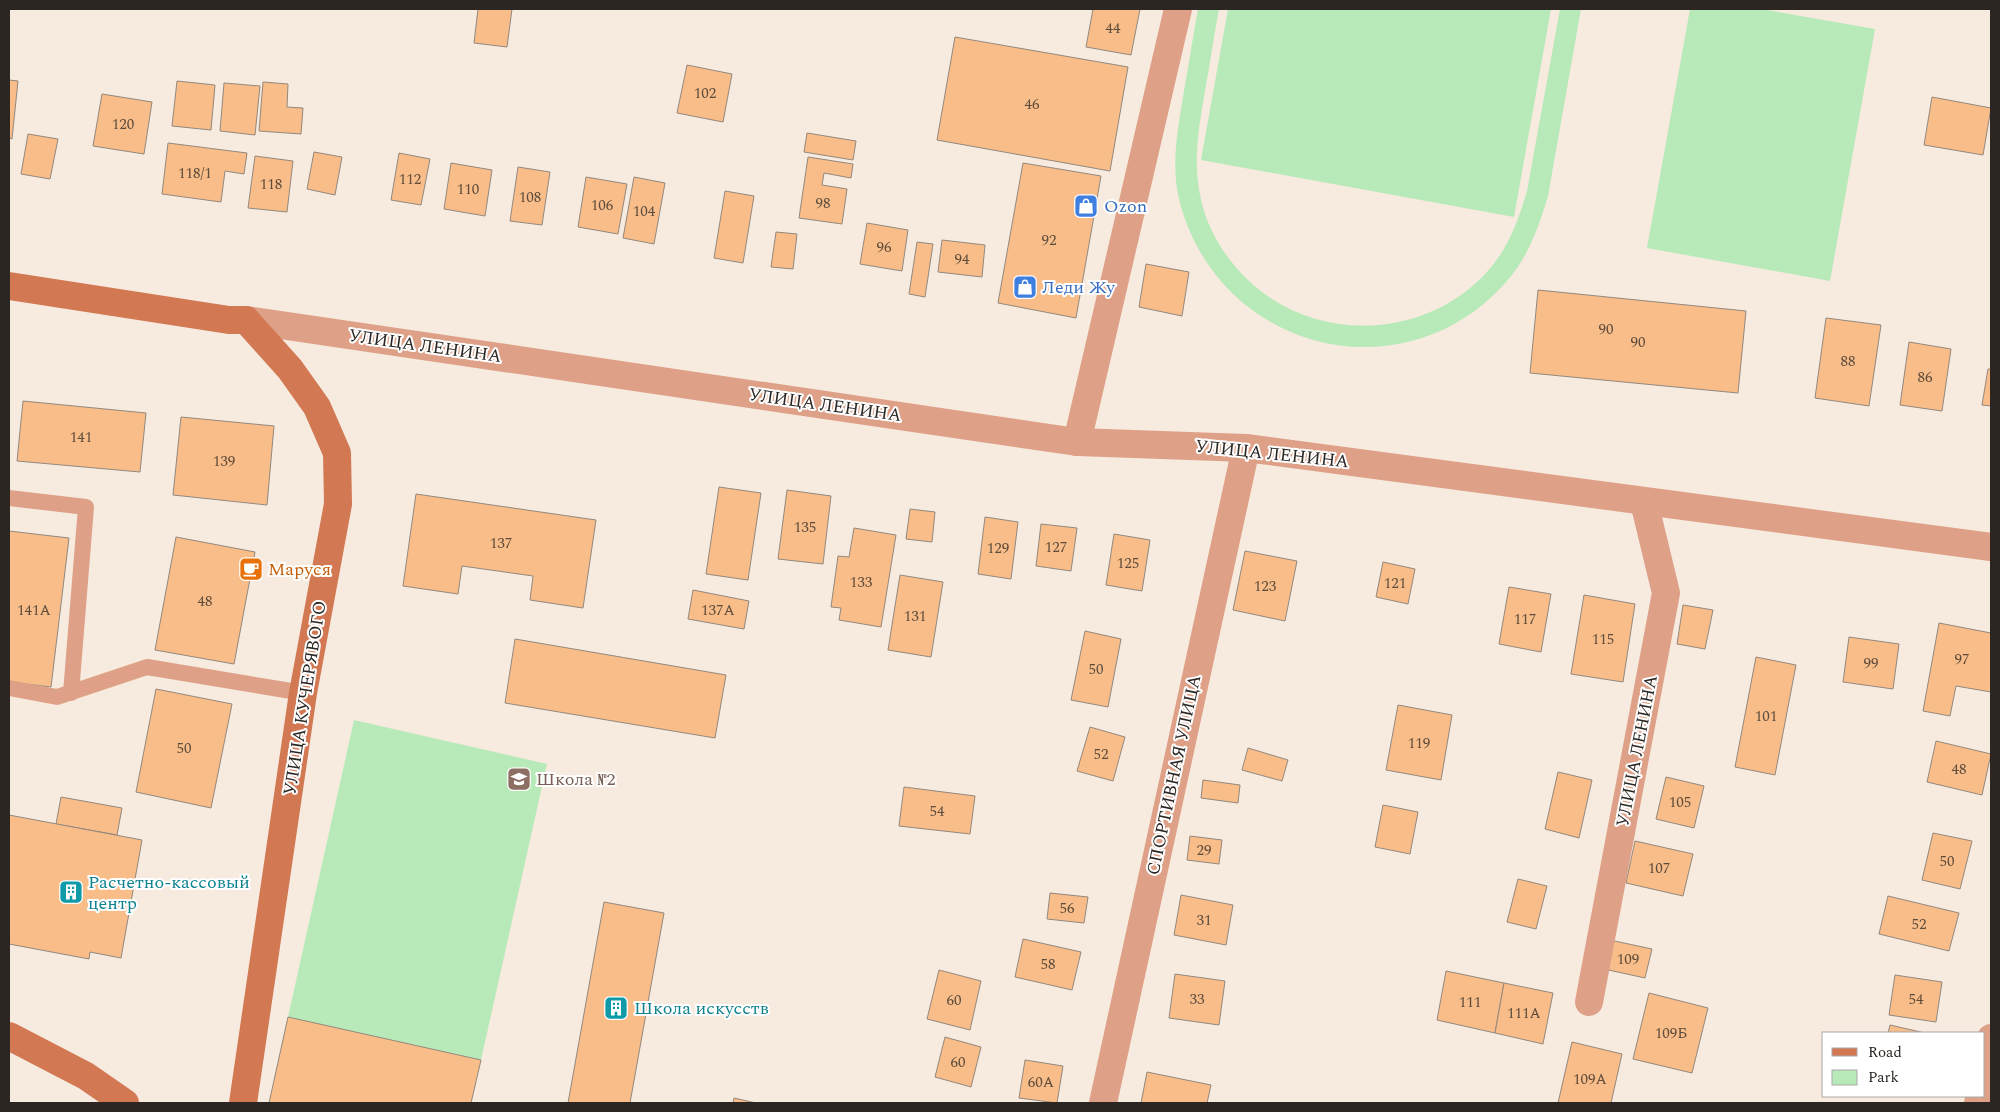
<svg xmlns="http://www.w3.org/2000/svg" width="2000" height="1112" font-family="Spectral,serif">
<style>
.green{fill:#b8eab9}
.building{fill:#f8bd88;stroke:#93887e}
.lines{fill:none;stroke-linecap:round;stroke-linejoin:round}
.lane{stroke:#dea188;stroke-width:16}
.street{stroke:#dea188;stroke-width:28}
.secondary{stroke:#d27954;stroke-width:28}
.labels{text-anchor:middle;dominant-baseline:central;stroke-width:4;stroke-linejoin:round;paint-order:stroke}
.number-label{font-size:15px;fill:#5e4c3c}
.shop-label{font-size:18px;fill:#366cbe;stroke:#fff;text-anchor:start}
.street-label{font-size:18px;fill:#2b2622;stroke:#fff}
.food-label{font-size:18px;fill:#c56008;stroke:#fff;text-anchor:start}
.education-label{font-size:18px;fill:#785e54;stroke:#fff;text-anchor:start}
.culture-label{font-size:18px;fill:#0d838f;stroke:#fff;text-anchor:start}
</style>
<rect width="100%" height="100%" fill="#f7eadf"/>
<g class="green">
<path d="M1198,9H1219C1214,36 1210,63 1205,91C1199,126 1193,159 1200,195C1206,227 1224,257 1247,279C1315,346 1432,340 1492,266C1510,244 1519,218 1527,191L1560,9H1581L1548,196C1539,226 1529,256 1507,281C1405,398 1220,352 1180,203C1170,166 1178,128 1184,91C1189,63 1193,36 1198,9Z"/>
<path d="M1228,9H1551L1514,217L1201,160Z"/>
<path d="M1690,9H1761L1875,29L1830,281L1647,248Z"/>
<path d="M354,720L547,764L481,1060L288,1017Z"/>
</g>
<g class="building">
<path d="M478,9H512L507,47L474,43Z"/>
<path d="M1093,9H1140L1131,55L1086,47Z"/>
<path d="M955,37L1128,67L1110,171L937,140Z"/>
<path d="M687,65L732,74L723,122L677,113Z"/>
<path d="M9,80L18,81L12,139L9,138Z"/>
<path d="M177,81L215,85L211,130L172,126Z"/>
<path d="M263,82L288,84L287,107L303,108L301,134L259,131Z"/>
<path d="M224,83L260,86L255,135L220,131Z"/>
<path d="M102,94L152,102L144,154L93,146Z"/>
<path d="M1932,97L1991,108L1983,155L1924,145Z"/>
<path d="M807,133L856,141L853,160L804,152Z"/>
<path d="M28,134L58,139L50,179L21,174Z"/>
<path d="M168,143L247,153L244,174L225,171L221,202L162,194Z"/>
<path d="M314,152L342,157L335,195L307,189Z"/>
<path d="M399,153L430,159L421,205L391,200Z"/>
<path d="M255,156L293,161L287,212L248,208Z"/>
<path d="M808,157L853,164L851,178L824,173L822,185L847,189L842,224L799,218Z"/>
<path d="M451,163L492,170L485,216L444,209Z"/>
<path d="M1023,163L1101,176L1076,318L998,303Z"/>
<path d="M518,167L550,172L542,225L510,221Z"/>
<path d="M586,177L627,184L618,234L578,227Z"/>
<path d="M634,177L665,183L654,244L623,238Z"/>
<path d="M725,191L754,196L743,263L714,258Z"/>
<path d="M867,223L908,230L902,271L860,264Z"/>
<path d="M776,232L797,234L793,269L771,267Z"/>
<path d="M942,240L985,245L982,277L938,272Z"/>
<path d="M917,242L933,244L925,297L909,294Z"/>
<path d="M1146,264L1189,272L1182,316L1139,307Z"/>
<path d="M1538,290L1746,311L1738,393L1530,373Z"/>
<path d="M1826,318L1881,325L1869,406L1815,398Z"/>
<path d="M1909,342L1951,349L1942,411L1900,405Z"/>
<path d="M1988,369H1991V406L1982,405Z"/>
<path d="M23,401L146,413L140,472L17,461Z"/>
<path d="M181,417L274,426L267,505L173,495Z"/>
<path d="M719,487L761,493L748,580L706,574Z"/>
<path d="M787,490L831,496L823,564L778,559Z"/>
<path d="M416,494L596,520L583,608L530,600L533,576L462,566L458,594L403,586Z"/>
<path d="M910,509L935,512L932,542L906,539Z"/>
<path d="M985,517L1018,522L1011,579L978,574Z"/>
<path d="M1041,524L1077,528L1071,571L1036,566Z"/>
<path d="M854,528L896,535L881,627L839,620L841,608L831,607L838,556L849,557Z"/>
<path d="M9,531L69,538L51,687L9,682Z"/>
<path d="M1114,534L1150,540L1142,591L1106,585Z"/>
<path d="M176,537L255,552L234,664L155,650Z"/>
<path d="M1245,551L1297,561L1285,621L1233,610Z"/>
<path d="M1383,562L1415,569L1408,604L1376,597Z"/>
<path d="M900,575L943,582L931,657L888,650Z"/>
<path d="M1509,587L1551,594L1541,652L1499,644Z"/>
<path d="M693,590L749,601L744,629L688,619Z"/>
<path d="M1584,595L1635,604L1623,682L1571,674Z"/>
<path d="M1683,605L1713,610L1705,649L1677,644Z"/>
<path d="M1939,623L1991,633V692L1956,686L1950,716L1923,711Z"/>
<path d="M1085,631L1121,639L1108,707L1071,700Z"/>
<path d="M1849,637L1899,644L1893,689L1843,682Z"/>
<path d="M515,639L726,675L715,738L505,703Z"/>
<path d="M1756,657L1796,665L1775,775L1735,767Z"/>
<path d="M156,689L232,704L211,808L136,792Z"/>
<path d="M1398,705L1452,715L1441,780L1386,770Z"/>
<path d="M1090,727L1125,737L1113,781L1077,771Z"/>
<path d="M1936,741L1991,754L1982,795L1927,782Z"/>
<path d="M1248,748L1288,760L1282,781L1242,770Z"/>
<path d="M1558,772L1592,780L1579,838L1545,829Z"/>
<path d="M1666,777L1704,786L1694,828L1656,819Z"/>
<path d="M1203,780L1240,785L1238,803L1201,798Z"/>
<path d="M904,787L975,796L970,834L899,826Z"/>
<path d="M61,797L122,808L117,835L56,824Z"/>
<path d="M1383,805L1418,812L1410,854L1375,847Z"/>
<path d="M9,815L142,840L121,958L90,952L89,959L9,944Z"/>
<path d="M1933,833L1972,841L1960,889L1922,880Z"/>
<path d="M1190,836L1222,840L1219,864L1187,860Z"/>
<path d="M1635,841L1693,854L1683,896L1626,883Z"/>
<path d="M1518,879L1547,886L1536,929L1507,922Z"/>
<path d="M1050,893L1088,897L1084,923L1047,919Z"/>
<path d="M1181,895L1233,905L1226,945L1174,935Z"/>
<path d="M1888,896L1959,913L1949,951L1879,934Z"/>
<path d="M604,902L664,913L630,1103H568Z"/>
<path d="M1023,939L1081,952L1072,990L1015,977Z"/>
<path d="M1610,940L1652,949L1645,978L1604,969Z"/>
<path d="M939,970L981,981L970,1030L927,1019Z"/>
<path d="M1446,971L1504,983L1495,1033L1437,1020Z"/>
<path d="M1175,974L1225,981L1219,1025L1169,1018Z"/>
<path d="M1895,975L1942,982L1936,1022L1889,1015Z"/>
<path d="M1504,983L1553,993L1543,1044L1495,1033Z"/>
<path d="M1649,993L1708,1008L1692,1073L1633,1059Z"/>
<path d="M288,1017L481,1060L471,1103H269Z"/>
<path d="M1890,1025L1925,1033H1888Z"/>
<path d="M945,1037L981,1047L971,1087L935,1077Z"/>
<path d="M1572,1042L1622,1054L1611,1103H1558Z"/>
<path d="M1025,1060L1063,1066L1057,1103L1019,1098Z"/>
<path d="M1147,1072L1211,1085L1207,1103H1141Z"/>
<path d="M734,1098L756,1103H733Z"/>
</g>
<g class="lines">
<g class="lane">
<path d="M9,498L86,507L71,693"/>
<path d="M9,688L57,697L147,667L303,693"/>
</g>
<g class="street">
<path d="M246,320L1077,442L1246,448L1991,547"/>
<path d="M1077,442L1178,9"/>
<path d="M1589,1002L1666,593L1644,502"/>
<path d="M1984,1076L1991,1038"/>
<path d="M1103,1103L1246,448"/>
<path d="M1978,1103L1980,1096"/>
</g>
<g class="secondary">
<path d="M9,286L229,320H246L290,369L317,407L337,453L338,504L303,693L243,1103"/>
<path d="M9,1036L86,1076L125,1103"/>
</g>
</g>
<defs>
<g id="shop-square" transform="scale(1.25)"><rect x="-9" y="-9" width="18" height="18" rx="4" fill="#3f7fe0" stroke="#fff"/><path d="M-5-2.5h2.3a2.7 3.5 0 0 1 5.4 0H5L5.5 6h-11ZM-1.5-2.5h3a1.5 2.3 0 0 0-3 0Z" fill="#fff"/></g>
<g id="cafe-square" transform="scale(1.25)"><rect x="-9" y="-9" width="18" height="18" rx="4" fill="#e8710a" stroke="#fff"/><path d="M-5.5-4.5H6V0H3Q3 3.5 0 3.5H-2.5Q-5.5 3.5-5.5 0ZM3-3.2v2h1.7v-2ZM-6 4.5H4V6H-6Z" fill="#fff"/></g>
<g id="school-square" transform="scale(1.25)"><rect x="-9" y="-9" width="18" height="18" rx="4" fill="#8d6e63" stroke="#fff"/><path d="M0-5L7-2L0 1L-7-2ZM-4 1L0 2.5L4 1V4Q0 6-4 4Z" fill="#fff"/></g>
<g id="building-square" transform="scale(1.25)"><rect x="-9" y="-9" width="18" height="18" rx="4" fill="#0f9aa8" stroke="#fff"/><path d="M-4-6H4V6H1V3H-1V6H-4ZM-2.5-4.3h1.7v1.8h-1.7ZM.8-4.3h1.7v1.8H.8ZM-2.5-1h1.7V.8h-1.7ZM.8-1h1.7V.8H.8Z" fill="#fff"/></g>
</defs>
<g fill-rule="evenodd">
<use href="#shop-square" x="1086" y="206"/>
<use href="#shop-square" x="1025" y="287"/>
<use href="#cafe-square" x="251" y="569"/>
<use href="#school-square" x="519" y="779"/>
<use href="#building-square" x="71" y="892"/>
<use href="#building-square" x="616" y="1008"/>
</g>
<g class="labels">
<g class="number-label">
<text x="1113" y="28">44</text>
<text x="705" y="93">102</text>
<text x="1032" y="104">46</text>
<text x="123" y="124">120</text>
<text x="195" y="173">118/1</text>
<text x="410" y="179">112</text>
<text x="271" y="184">118</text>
<text x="468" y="189">110</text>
<text x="530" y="197">108</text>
<text x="823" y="203">98</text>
<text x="602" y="205">106</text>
<text x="644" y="211">104</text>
<text x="1049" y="240">92</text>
<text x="884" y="247">96</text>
<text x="962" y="259">94</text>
<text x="1606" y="329">90</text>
<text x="1638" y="342">90</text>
<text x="1848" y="361">88</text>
<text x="1925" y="377">86</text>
<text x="81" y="437">141</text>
<text x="224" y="461">139</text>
<text x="805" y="527">135</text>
<text x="501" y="543">137</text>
<text x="1056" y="547">127</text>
<text x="998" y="548">129</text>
<text x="1128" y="563">125</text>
<text x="861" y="582">133</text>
<text x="1395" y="583">121</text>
<text x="1265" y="586">123</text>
<text x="205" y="601">48</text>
<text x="34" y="610">141А</text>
<text x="718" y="610">137А</text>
<text x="915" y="616">131</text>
<text x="1525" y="619">117</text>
<text x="1603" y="639">115</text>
<text x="1962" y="659">97</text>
<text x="1871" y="663">99</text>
<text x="1096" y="669">50</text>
<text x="1766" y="716">101</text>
<text x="1419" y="743">119</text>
<text x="184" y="748">50</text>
<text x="1101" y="754">52</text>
<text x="1959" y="769">48</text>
<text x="1680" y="802">105</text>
<text x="937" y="811">54</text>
<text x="1204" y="850">29</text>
<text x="1947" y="861">50</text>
<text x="1659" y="868">107</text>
<text x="1067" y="908">56</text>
<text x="1204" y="920">31</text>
<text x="1919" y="924">52</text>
<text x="1628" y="959">109</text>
<text x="1048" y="964">58</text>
<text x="1197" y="999">33</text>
<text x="1916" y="999">54</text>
<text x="954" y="1000">60</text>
<text x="1470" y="1002">111</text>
<text x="1524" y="1013">111А</text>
<text x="1671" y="1033">109Б</text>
<text x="958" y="1062">60</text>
<text x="1590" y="1079">109А</text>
<text x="1041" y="1082">60А</text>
</g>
<g class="shop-label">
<text x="1104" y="206">Ozon</text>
<text x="1042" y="287">Леди Жу</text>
</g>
<g class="street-label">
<text transform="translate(425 346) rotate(8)">УЛИЦА ЛЕНИНА</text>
<text transform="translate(825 405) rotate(8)">УЛИЦА ЛЕНИНА</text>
<text transform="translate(1272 454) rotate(6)">УЛИЦА ЛЕНИНА</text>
<text transform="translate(305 698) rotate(-81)">УЛИЦА КУЧЕРЯВОГО</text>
<text transform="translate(1637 751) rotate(-79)">УЛИЦА ЛЕНИНА</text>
<text transform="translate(1174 775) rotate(-78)">СПОРТИВНАЯ УЛИЦА</text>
</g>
<g class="food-label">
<text x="268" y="569">Маруся</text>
</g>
<g class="education-label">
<text x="536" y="779">Школа №2</text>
</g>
<g class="culture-label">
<text x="88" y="882">Расчетно-кассовый<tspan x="88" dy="21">центр</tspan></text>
<text x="634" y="1008">Школа искусств</text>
</g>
</g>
<rect width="2000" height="1112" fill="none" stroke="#2b2622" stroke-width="20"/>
<rect x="1822" y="1032" width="162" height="65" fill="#ffffff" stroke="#aaa8a7"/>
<rect x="1832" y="1048" width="25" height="8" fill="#d27954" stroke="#aaa8a7"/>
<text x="1868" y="1057" font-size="15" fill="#2b2622">Road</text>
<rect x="1832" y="1070" width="25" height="15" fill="#b8eab9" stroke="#aaa8a7"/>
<text x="1868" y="1082" font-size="15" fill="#2b2622">Park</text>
</svg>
